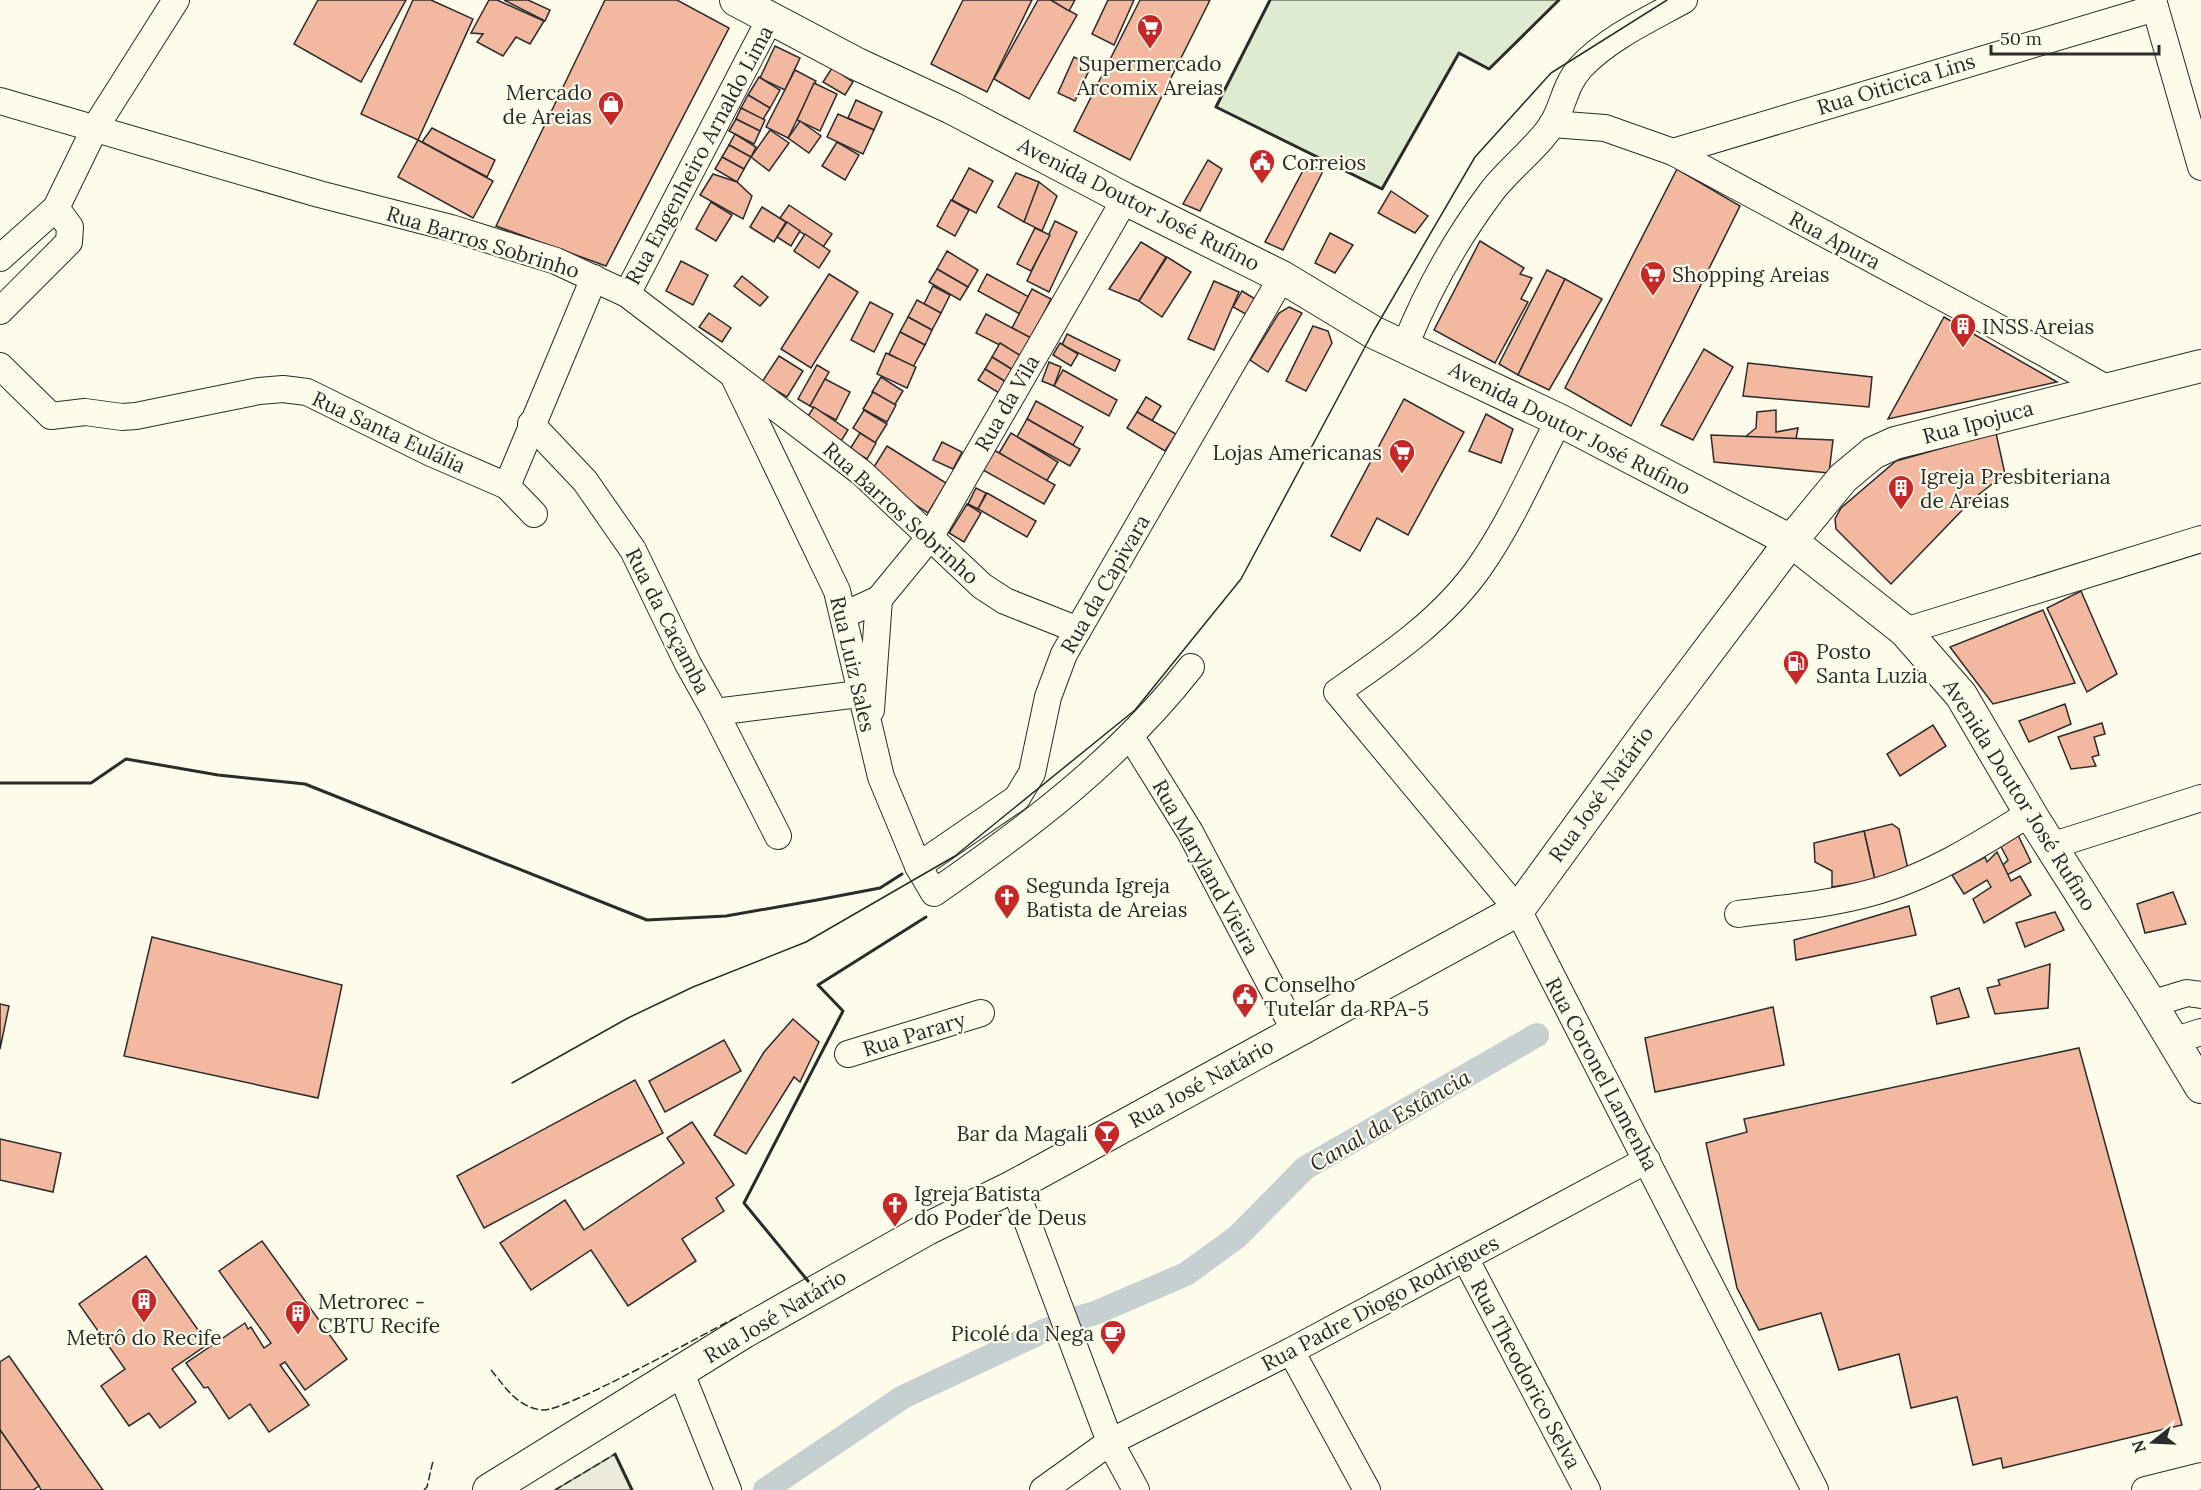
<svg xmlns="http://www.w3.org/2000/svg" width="2201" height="1490" font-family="Lora,serif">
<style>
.green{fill:#deebd1;stroke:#74746e;stroke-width:1.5}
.parking{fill:#eceadb;stroke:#74746e;stroke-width:1.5}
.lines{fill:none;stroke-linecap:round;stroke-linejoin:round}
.canal{stroke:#c7d0d0;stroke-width:24}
.building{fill:#f2b8a0;stroke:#2b2b2b;stroke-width:1.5}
.minor-casing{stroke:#2b2b2b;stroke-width:28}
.major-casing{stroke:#2b2b2b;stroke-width:34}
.minor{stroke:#fdfbea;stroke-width:26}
.major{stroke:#fdfbea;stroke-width:32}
.tram{stroke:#2b2b2b;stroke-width:1.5}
.fence{stroke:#2b2b2b;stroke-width:1.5;stroke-dasharray:8 3;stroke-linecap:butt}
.wall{stroke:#2b2b2b;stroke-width:3}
.labels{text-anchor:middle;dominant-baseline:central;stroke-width:4.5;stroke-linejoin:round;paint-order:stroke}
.poi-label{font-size:21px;fill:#2b2b2b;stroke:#fdfbea;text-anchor:start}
.street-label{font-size:21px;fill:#2b2b2b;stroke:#fdfbea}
.water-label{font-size:22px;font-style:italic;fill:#2b2b2b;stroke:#fdfbea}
</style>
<rect width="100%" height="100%" fill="#fdfbea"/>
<path class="green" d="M1270,0H1559L1489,69L1459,54L1382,189L1216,107Z"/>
<path class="parking" d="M615,1454L632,1490H555Z"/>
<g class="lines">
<g class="canal">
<path d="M1067,1321L1095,1313L1186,1274L1237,1237L1305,1168L1537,1035"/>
<path d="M765,1490L903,1397L1048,1329"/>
</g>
</g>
<g class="building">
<path d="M318,0H406L361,82L294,44Z"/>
<path d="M413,0H431L473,19L418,140L361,114Z"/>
<path d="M489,0H497L544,21L530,44L516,37L503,56L477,42L483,34L471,33Z"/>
<path d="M504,0H528L550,10L545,21Z"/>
<path d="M605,0H677L729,28L606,266L496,226Z"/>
<path d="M963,0H1032L987,92L931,64Z"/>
<path d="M1038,0H1051L1077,15L1029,99L994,79Z"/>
<path d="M1051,0H1075L1069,11Z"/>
<path d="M1108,0H1134L1114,45L1092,34Z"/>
<path d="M1140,0H1210L1130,160L1074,131Z"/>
<path d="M775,46L800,58L785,90L760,78Z"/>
<path d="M1074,57L1091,66L1075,101L1058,93Z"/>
<path d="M832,68L853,82L845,95L823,82Z"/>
<path d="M795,70L816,81L788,138L766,127Z"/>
<path d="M759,77L780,90L770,108L748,95Z"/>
<path d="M814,83L837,94L820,131L797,120Z"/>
<path d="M748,95L770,108L762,121L741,108Z"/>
<path d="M856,100L882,112L874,130L848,118Z"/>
<path d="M741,108L765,120L760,131L736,119Z"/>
<path d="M838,114L874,130L863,154L827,137Z"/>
<path d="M736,119L760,131L754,144L729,131Z"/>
<path d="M800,121L821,136L809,153L788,138Z"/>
<path d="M432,128L495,160L487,177L422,142Z"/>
<path d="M770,130L789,143L769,171L751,157Z"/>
<path d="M735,134L756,147L751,157L729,145Z"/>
<path d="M418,140L493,181L473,218L398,177Z"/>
<path d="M837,142L859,155L845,180L822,166Z"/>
<path d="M729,145L751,157L744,169L722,157Z"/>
<path d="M722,157L744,169L737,182L715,169Z"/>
<path d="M1208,160L1222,169L1200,211L1183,204Z"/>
<path d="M1307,163L1323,171L1283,250L1265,242Z"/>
<path d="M969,168L993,181L976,213L952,200Z"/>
<path d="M1677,169L1740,206L1631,426L1565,388Z"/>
<path d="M1016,173L1039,182L1040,194L1024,222L998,207Z"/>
<path d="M713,174L737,182L752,196L743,219L700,195Z"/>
<path d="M1039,182L1057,196L1042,231L1024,222Z"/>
<path d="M1391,191L1428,216L1415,233L1378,213Z"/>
<path d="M951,200L969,210L955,236L937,226Z"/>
<path d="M711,202L732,215L716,241L696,229Z"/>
<path d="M789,205L832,234L823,247L780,218Z"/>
<path d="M762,207L786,222L774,242L750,227Z"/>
<path d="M1055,221L1077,232L1049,292L1027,281Z"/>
<path d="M787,222L800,231L791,246L777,237Z"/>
<path d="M1035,228L1050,235L1031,271L1017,264Z"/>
<path d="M1330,233L1353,245L1335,273L1315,263Z"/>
<path d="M805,234L830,251L819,268L794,251Z"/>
<path d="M1480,241L1524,268L1520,274L1532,278L1521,299L1528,302L1495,363L1434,330Z"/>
<path d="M1141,242L1166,257L1139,301L1109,289Z"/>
<path d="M947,251L978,270L968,287L937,269Z"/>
<path d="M1167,257L1191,272L1162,317L1139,301Z"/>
<path d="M681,261L708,275L693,305L666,291Z"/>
<path d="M937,269L968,287L960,300L929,282Z"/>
<path d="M1547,270L1565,279L1518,375L1499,364Z"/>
<path d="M829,274L858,292L811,368L781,349Z"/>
<path d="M987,274L1029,297L1020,314L978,291Z"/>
<path d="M742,276L768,297L760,306L734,286Z"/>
<path d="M1565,279L1602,299L1549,390L1518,375Z"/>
<path d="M1214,281L1239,292L1214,350L1188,339Z"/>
<path d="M933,286L950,295L941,313L924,304Z"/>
<path d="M1032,289L1051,299L1031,338L1012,328Z"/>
<path d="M1242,291L1260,302L1251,317L1233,307Z"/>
<path d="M917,300L941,313L932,330L908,317Z"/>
<path d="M870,302L893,314L874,352L851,340Z"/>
<path d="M1289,307L1302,313L1268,372L1250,360L1279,313Z"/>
<path d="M709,313L731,328L722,342L699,327Z"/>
<path d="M986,314L1031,338L1021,356L976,333Z"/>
<path d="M908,317L932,330L925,345L900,332Z"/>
<path d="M1944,317L2057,382L1888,419Z"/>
<path d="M1313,326L1328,331L1332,343L1306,391L1286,381Z"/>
<path d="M900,332L925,345L913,367L889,354Z"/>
<path d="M1067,334L1120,360L1115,371L1062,345Z"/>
<path d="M1000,343L1021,356L1013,370L992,357Z"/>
<path d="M1060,343L1078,354L1071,366L1053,355Z"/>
<path d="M1704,349L1733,367L1693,440L1661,425Z"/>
<path d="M886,353L916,367L907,388L877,374Z"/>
<path d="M779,356L803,371L787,397L762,382Z"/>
<path d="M992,357L1013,370L1006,382L985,369Z"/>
<path d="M1049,362L1061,367L1054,386L1042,381Z"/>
<path d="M1748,363L1872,377L1869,407L1743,396Z"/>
<path d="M817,365L829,372L810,406L798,399Z"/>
<path d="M985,369L1006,382L999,393L978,380Z"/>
<path d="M1063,370L1117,400L1109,416L1054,386Z"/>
<path d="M881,377L903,391L894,406L872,392Z"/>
<path d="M825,379L850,392L836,420L810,406Z"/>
<path d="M873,392L896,405L887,422L863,409Z"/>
<path d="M1146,397L1161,406L1152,421L1137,412Z"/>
<path d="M1404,399L1464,432L1408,535L1377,518L1360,551L1331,536Z"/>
<path d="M1036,401L1083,427L1073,445L1027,419Z"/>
<path d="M814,407L848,430L841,441L806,419Z"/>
<path d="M864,410L887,424L875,443L853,428Z"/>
<path d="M1776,410V432L1798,428L1796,439L1745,437L1756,428L1757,412Z"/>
<path d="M1137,412L1176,434L1165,451L1127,428Z"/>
<path d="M1486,414L1513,429L1501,463L1469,451Z"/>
<path d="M1027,419L1080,449L1070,466L1017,437Z"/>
<path d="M860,433L876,443L867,459L850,449Z"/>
<path d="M1011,433L1058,462L1046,482L999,453Z"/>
<path d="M1996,433L2005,474L1973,499L1891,584L1836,529L1835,519L1841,508L1896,461Z"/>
<path d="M1711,435L1833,440L1829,473L1714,462Z"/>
<path d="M942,442L962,452L953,469L933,460Z"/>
<path d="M887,446L946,483L928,513L869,475Z"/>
<path d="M994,450L1055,485L1044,504L983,470Z"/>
<path d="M976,488L986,493L978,509L968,504Z"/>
<path d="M987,493L1036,521L1027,537L978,509Z"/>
<path d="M967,504L981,513L964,542L949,533Z"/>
<path d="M2081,591L2117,674L2087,692L2047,608Z"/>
<path d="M2043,610L2075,683L1993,704L1950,647Z"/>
<path d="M2065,704L2071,724L2029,742L2019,721Z"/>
<path d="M2102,723L2105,734L2094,737L2099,755L2092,757L2096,766L2071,769L2058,737Z"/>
<path d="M1933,725L1946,746L1900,776L1887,754Z"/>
<path d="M1892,824L1899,829L1908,869L1875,880L1864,831Z"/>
<path d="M1864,831L1875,880L1832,887V871L1815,862L1814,843Z"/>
<path d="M2017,833L2031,862L2007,875L2003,865L2008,860L1999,843Z"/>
<path d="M1997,852L2011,881L2020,876L2031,895L1984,923L1973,899L1991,887L1987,880L1964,894L1952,875L1985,857L1987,862Z"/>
<path d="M2173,892L2186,924L2145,933L2137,904Z"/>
<path d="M1909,906L1916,935L1796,960L1794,940Z"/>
<path d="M2055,912L2064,930L2025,947L2016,923Z"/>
<path d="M152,937L342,985L318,1098L124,1056Z"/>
<path d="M2050,964L2048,1008L1995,1014L1987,988L2000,985L1998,980Z"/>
<path d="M1959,988L1969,1017L1937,1024L1931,997Z"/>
<path d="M0,1004L9,1006L0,1049Z"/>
<path d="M1773,1007L1784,1065L1655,1092L1645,1038Z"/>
<path d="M793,1019L819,1042L800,1082L794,1077L746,1154L714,1135L764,1052Z"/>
<path d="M724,1040L741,1071L665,1112L649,1081Z"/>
<path d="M2079,1048L2182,1425L2003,1468L2001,1458L1973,1465L1957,1397L1911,1408L1899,1354L1839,1370L1821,1313L1759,1330L1737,1288L1706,1143L1747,1132L1744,1119Z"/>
<path d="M635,1080L663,1133L484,1228L457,1176Z"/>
<path d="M692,1122L734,1185L716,1198L724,1211L682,1239L696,1261L628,1306L591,1250L531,1290L500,1243L565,1200L584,1230L684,1163L667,1138Z"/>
<path d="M0,1139L61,1153L53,1192L0,1180Z"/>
<path d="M262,1241L347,1359L305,1390L285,1362L280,1365L309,1405L269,1432L250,1404L229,1419L208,1387L204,1388L186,1363L245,1323L248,1329L251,1327L264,1348L271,1343L219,1271Z"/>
<path d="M146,1256L208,1344L172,1369L196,1402L160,1428L149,1413L129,1426L101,1386L125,1369L79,1304Z"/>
<path d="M9,1356L103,1490H41L39,1486L0,1430V1362Z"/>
<path d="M0,1430L39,1486L33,1490H0Z"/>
</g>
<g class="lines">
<g class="minor-casing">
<g id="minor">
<path d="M2153,0L2201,167"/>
<path d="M0,101L319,194L451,228L556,261L627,294L862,473L982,586L1005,601L1078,630"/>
<path d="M1552,124L1605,128L1673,152L1992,324L2106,388"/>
<path d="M1673,152L2155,8"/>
<path d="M0,258L56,208L95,128L176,0"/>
<path d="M627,294L771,17"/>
<path d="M0,311L69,242L70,227L56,208"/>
<path d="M1405,346C1427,291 1456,239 1492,191C1508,170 1541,144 1553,123C1564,104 1565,84 1581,67C1608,38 1650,19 1684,0"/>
<path d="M0,366L51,416L85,412L122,417L136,416L259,391L283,389L307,392L431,453L507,486L534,514"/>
<path d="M735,379L837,591L881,777L918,866L934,893C1029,827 1119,759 1191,667"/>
<path d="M1559,420C1534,468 1512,520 1481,565C1444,619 1389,656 1337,692L1518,910L1815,1490"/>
<path d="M531,424L585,481L633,550L688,664L715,712L778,836"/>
<path d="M507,486L594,278"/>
<path d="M844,615L879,599L930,537L1125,199"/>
<path d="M1905,631L2201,539"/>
<path d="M871,710L879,599"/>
<path d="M715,712L859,694"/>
<path d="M1131,737L1190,832L1295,1031"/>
<path d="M2051,846L2201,798"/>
<path d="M918,866L1017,798L1032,773L1048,697L1064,654L1282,277"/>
<path d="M1738,914C1782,908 1827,905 1870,893C1927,878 1980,845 2030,813"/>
<path d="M2151,1004L2187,993L2201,995"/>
<path d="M2173,1041L2201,1032"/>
<path d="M848,1054L981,1013"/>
<path d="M1014,1186L1110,1442L1136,1490"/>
<path d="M1465,1258L1587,1490"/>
<path d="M1291,1351L1367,1490"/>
<path d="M681,1373L728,1490"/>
<path d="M1043,1490L1110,1442L1291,1351L1647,1160"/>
<path d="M2145,1490L2201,1476"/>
</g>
</g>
<g class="major-casing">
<g id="major">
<path d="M736,0L857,64L952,108L1125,199L1282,277L1373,332L1559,420L1791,541L1905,631L1961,695L2033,818L2151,1004L2201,1087"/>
<path d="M489,1490L744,1332L927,1229L1014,1186L1518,910L1657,719L1791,541L1843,478L1873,453L1895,443L2201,366"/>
</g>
</g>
<use href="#minor" class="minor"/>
<use href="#major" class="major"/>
<path class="tram" d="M512,1083L628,1018L693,987L806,942L955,856L1135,710L1241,579L1373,332L1475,157L1551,73L1667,0"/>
<g class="fence">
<path d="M491,1370C506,1388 518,1408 543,1410C564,1412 711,1330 741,1315"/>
<path d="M424,1490L427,1487L433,1461"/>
<path d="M555,1490L615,1454"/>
</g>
<g class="wall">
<path d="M1270,0L1216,107L1382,189L1459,53L1489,69L1559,0"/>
<path d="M0,783H91L126,759L218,775L305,784L647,920L726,916L817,900L880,888L902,874"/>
<path d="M808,1281L744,1203L843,1011L818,985L926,917"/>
<path d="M615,1454L632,1490"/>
</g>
</g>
<defs>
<g id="supermarket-pin" transform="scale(1.35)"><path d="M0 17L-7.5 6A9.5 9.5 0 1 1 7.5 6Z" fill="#c62828" stroke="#fdfbea"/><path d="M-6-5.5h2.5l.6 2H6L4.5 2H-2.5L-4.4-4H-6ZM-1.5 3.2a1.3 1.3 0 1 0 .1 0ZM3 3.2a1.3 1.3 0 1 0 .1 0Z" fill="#fff"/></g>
<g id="shop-pin" transform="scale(1.35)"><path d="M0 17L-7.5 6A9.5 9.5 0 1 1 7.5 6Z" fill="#c62828" stroke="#fdfbea"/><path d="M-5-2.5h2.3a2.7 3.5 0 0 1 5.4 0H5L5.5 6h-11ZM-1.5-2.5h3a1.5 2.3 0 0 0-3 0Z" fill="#fff"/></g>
<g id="civic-pin" transform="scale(1.35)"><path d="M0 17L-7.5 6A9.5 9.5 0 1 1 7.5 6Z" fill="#c62828" stroke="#fdfbea"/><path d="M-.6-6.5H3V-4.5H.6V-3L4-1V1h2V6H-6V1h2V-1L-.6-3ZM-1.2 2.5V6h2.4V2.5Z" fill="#fff"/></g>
<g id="building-pin" transform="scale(1.35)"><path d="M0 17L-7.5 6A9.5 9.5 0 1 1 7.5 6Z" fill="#c62828" stroke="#fdfbea"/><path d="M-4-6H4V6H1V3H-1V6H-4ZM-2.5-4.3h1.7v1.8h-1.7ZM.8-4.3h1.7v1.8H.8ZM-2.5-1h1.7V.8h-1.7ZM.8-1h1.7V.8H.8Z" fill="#fff"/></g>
<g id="fuel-pin" transform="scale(1.35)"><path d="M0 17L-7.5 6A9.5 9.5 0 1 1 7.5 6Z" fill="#c62828" stroke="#fdfbea"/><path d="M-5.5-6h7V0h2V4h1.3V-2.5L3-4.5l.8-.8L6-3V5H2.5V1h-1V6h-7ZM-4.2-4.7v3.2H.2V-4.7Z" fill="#fff"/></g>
<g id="church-pin" transform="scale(1.35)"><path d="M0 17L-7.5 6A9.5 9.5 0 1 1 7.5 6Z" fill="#c62828" stroke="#fdfbea"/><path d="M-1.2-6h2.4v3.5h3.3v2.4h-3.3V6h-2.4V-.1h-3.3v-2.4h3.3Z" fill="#fff"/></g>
<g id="bar-pin" transform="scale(1.35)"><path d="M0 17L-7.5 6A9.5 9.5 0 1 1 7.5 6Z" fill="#c62828" stroke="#fdfbea"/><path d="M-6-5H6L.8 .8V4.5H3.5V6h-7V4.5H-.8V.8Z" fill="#fff"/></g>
<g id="cafe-pin" transform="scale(1.35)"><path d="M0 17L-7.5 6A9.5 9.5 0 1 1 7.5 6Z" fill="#c62828" stroke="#fdfbea"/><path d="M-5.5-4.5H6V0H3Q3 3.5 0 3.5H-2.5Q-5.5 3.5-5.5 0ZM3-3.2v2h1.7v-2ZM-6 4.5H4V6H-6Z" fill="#fff"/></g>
</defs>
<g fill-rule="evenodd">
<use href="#supermarket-pin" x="1150" y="27"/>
<use href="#shop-pin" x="611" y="104"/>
<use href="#civic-pin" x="1262" y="162"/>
<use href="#supermarket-pin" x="1653" y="274"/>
<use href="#building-pin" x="1963" y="326"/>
<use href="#supermarket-pin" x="1402" y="452"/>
<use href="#building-pin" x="1901" y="488"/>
<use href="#fuel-pin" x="1796" y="663"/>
<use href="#church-pin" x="1007" y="897"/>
<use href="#civic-pin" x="1245" y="996"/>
<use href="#bar-pin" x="1107" y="1133"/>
<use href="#church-pin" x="895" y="1205"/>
<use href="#building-pin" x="144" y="1301"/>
<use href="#building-pin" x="298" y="1313"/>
<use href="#cafe-pin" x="1113" y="1333"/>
</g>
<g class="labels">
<g class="poi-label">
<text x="1150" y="63" text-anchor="middle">Supermercado<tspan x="1150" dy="24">Arcomix Areias</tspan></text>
<text x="592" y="92" text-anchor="end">Mercado<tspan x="592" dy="24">de Areias</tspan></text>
<text x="1282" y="162">Correios</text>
<text x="1672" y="274">Shopping Areias</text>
<text x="1982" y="326">INSS Areias</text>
<text x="1382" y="452" text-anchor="end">Lojas Americanas</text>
<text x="1920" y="476">Igreja Presbiteriana<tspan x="1920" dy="24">de Areias</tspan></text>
<text x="1816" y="651">Posto<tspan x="1816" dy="24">Santa Luzia</tspan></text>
<text x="1026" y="885">Segunda Igreja<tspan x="1026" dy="24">Batista de Areias</tspan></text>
<text x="1264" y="984">Conselho<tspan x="1264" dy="24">Tutelar da RPA-5</tspan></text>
<text x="1088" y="1133" text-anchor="end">Bar da Magali</text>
<text x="914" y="1193">Igreja Batista<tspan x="914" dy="24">do Poder de Deus</tspan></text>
<text x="318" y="1301">Metrorec -<tspan x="318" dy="24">CBTU Recife</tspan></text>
<text x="1094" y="1333" text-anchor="end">Picolé da Nega</text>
<text x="144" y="1337" text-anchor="middle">Metrô do Recife</text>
</g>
<g class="street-label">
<text transform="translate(1896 84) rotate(-17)">Rua Oiticica Lins</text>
<text transform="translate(699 155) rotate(-62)">Rua Engenheiro Arnaldo Lima</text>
<text transform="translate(1139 204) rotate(27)">Avenida Doutor José Rufino</text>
<text transform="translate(1835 240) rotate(28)">Rua Apura</text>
<text transform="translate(483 242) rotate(17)">Rua Barros Sobrinho</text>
<text transform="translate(1007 403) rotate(-60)">Rua da Vila</text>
<text transform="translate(1978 422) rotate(-15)">Rua Ipojuca</text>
<text transform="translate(1570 428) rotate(27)">Avenida Doutor José Rufino</text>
<text transform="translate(389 432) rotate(25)">Rua Santa Eulália</text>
<text transform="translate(901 513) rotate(42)">Rua Barros Sobrinho</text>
<text transform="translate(1105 584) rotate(-60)">Rua da Capivara</text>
<text transform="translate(668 621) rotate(63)">Rua da Caçamba</text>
<text transform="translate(853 664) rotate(77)">Rua Luiz Sales</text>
<text transform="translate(1601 794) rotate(-54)">Rua José Natário</text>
<text transform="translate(2020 795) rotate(58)">Avenida Doutor José Rufino</text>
<text transform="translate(1206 867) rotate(61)">Rua Maryland Vieira</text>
<text transform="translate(914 1034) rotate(-17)">Rua Parary</text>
<text transform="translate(1602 1074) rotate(62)">Rua Coronel Lamenha</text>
<text transform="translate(1201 1083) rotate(-29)">Rua José Natário</text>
<text transform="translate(1380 1303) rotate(-28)">Rua Padre Diogo Rodrigues</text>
<text transform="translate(775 1316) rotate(-31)">Rua José Natário</text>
<text transform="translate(1526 1374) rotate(62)">Rua Theodorico Selva</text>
</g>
<g class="water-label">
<text transform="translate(1390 1120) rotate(-30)">Canal da Estância</text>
</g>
</g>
<g transform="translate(2153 1442) rotate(252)" stroke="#fdfbea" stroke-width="4.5" paint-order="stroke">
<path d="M0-4.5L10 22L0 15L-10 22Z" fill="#2b2b2b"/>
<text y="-9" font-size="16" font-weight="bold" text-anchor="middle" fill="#2b2b2b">N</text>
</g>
<path d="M1991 45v9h168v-9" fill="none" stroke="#2b2b2b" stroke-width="3"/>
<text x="2000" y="45" font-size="18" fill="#2b2b2b" stroke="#fdfbea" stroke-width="4.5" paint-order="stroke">50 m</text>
</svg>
